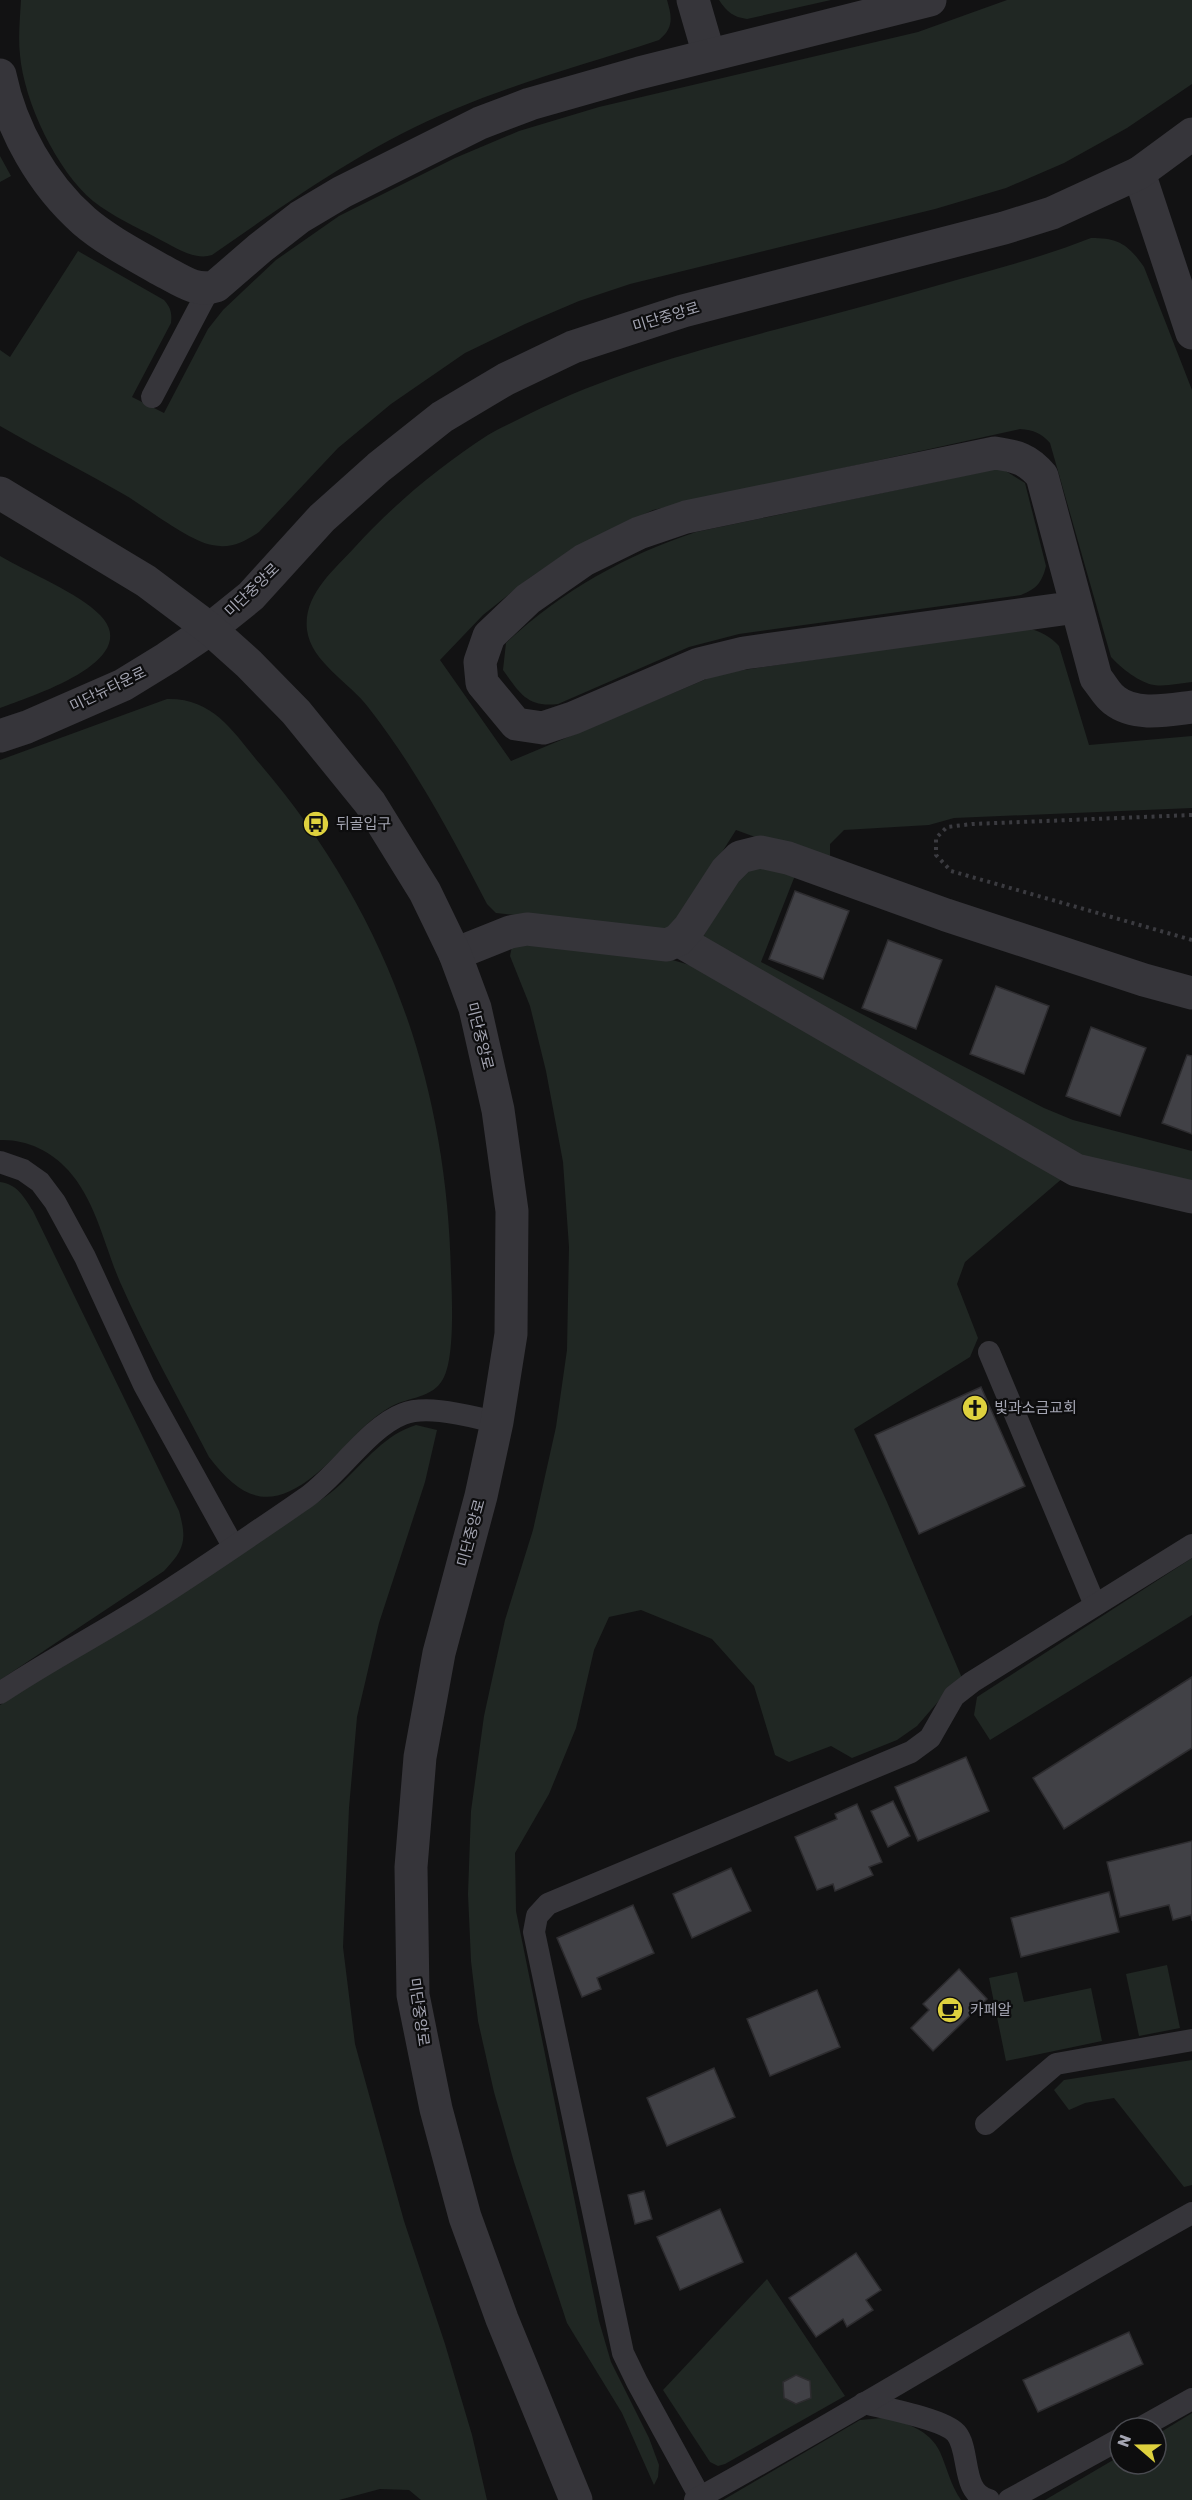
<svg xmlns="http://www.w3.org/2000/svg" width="1192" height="2500" font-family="Rubik,'Noto Sans KR',sans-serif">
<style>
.green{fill:#202723}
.building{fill:#414146;stroke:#2d2c2f;stroke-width:1.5}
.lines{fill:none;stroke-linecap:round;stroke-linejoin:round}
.path{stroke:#3b3b40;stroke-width:4;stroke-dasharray:3 4.5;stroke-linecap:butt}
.service{stroke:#36353a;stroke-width:22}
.minor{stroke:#36353a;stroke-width:33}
.tertiary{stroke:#36353a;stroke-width:33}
.labels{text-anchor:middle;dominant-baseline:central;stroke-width:4.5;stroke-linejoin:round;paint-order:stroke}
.street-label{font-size:15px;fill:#a4a5b2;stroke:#0d0d0e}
.poi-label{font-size:15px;fill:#a4a5b2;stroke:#0d0d0e;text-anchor:start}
</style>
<rect width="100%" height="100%" fill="#121213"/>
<g class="green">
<path d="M21,0H667C672,17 674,28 659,40C591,63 521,81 455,109C367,145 290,201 212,255C194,261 173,246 157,238C136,227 112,216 93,201C57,171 24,102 20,55C18,37 20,18 21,0Z"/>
<path d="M719,0H831L747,19C733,17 727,12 719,0Z"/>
<path d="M1007,0H1192V84L1127,128L1064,163L1006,188L935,209L630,284L579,301L525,324L465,353L391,404L338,448L259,532C244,542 231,549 212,545C189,541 147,508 125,495C84,471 41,450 0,426V350L10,357L78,251L164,300C171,308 172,313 171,323L132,397L164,413L208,329L223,310L276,260L339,216L455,158L519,131L599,107L918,32Z"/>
<path d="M0,156L11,176L0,182Z"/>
<path d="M1091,238C1118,238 1128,244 1144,267L1192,390V682C1180,683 1166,687 1154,685C1140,683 1121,668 1111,657L1050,443C1041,433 1034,430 1020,429L653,510L575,547L528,579L483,615L440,660L511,761L711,677L730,672L1028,628C1041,632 1050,636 1059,646L1089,745L1192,736V808L954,818L929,825L844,830L830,844V864L736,830L679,920L667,930L496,913L487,904C451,835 416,768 368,707C350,683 311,662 307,630C303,595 333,571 355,547C393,505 440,466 488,435C500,428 514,422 527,415C607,375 687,353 774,330C836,314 898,297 960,279C1004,267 1048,255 1091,238Z"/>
<path d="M1001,468L1025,483L1046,566C1042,583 1036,589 1021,595L739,634L689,647L558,704C527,708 519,692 503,670L506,643C560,592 626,555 696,532Z"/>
<path d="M0,556C27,572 79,593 100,615C145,661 29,697 0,708Z"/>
<path d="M167,699C214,698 233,732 260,764C385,910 447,1080 451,1273C452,1297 455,1359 443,1379C433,1398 409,1397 392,1406C362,1422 342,1453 316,1474C270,1512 242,1500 209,1457C179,1399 146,1341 120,1282C104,1245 96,1201 68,1170C51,1151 26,1139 0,1140V760Z"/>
<path d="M751,867L796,873L761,962L1044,1108L1073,1120L1192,1151V1186L1090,1163L705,942L704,935L741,874Z"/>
<path d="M525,941L669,959L693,966L1064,1177L965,1262L957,1284L978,1338L970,1357L854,1429L887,1502L962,1678L943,1696L917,1726L897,1740L852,1758L831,1746L789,1762L775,1755L754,1686L712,1639L641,1610L609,1617L594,1650L576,1728L549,1794L515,1853L516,1911L599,2321L611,2362L649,2438L659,2465L658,2477L654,2485L622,2413L567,2323L514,2162L494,2092L478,2021L471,1961L468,1894L471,1811L484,1716L505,1620L533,1530L556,1427L567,1350L569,1247L563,1162L546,1071L530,1006L510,956L512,946Z"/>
<path d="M0,1182C17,1184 24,1197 33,1211L179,1511C187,1540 185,1549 164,1571L0,1680Z"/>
<path d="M416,1425L437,1430L425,1482L379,1623L357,1717L349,1808L343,1947L355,2044L404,2221L445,2344L472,2435L487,2500H421L409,2490L380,2489L339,2500H0V1705L302,1513C316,1503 331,1494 343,1482C366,1460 386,1434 416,1425Z"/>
<path d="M1192,1558V1615L990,1740L974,1715L977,1697Z"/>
<path d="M1167,1965L1180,2028L1139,2036L1126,1974Z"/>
<path d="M1017,1972L1024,2002L1091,1988L1102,2041L1006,2061L989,1978Z"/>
<path d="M1192,2060V2185L1184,2187L1114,2098L1085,2103L1069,2110L1054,2090L1064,2080Z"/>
<path d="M767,2279L845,2396L725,2464L718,2466L710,2462L663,2390Z"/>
<path d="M1192,2413V2500H1045L1120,2456V2464H1156V2435Z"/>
<path d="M882,2418C904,2421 930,2430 940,2452C947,2468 951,2486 961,2500H723L860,2420Z"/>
</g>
<g class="building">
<path d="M795,891L849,911L823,979L769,959Z"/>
<path d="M888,940L942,960L916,1029L862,1008Z"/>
<path d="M996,986L1049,1006L1024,1074L970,1054Z"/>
<path d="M1091,1027L1146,1048L1120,1116L1066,1096Z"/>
<path d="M1187,1055L1192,1056V1134L1162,1123Z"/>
<path d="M981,1387L1025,1486L919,1534L875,1435Z"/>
<path d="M1192,1677V1748L1064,1829L1033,1778Z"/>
<path d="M966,1757L989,1811L918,1841L895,1787Z"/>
<path d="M893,1801L910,1836L888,1847L871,1811Z"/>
<path d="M857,1804L882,1862L869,1867L873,1875L835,1891L833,1884L817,1890L795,1837L837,1819L835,1814Z"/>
<path d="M1192,1841V1921L1191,1915L1173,1920L1169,1905L1120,1917L1107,1862Z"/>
<path d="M731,1868L751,1911L692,1938L673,1894Z"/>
<path d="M1109,1892L1119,1932L1021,1957L1011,1918Z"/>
<path d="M633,1905L654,1953L597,1978L601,1989L582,1997L557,1938Z"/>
<path d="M959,1969L987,1999L933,2051L911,2028L929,2010L923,2004Z"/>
<path d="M817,1990L840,2047L770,2076L747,2019Z"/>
<path d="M714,2068L735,2117L667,2146L647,2098Z"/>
<path d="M644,2191L652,2219L635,2224L628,2195Z"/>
<path d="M720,2209L743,2262L680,2290L657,2237Z"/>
<path d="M856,2253L881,2290L866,2300L873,2310L847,2327L843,2319L816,2337L789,2298Z"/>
<path d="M1129,2332L1143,2364L1038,2412L1023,2380Z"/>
<path d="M796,2375L810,2381L811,2398L796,2404L784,2398L783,2382Z"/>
</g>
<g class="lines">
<path class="path" d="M1192,815L972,824L947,827L936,838V855L951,871L1192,940"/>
<g class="service">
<path d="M152,397L209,289"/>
<path d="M0,1162L23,1170L40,1182L55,1202L85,1257L144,1385L233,1546"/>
<path d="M989,1352L1095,1605"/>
<path d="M0,1693C49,1660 102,1633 152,1601C204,1568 256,1532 307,1497C339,1474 369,1427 403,1414C428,1404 471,1417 497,1422"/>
<path d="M986,2124L1056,2064L1192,2040"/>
<path d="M864,2403C884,2408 944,2419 956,2433C971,2450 960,2493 989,2500"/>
<path d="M1140,2428L1192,2399"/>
<path d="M700,2497L637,2382L623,2353L534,1932L537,1916L548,1904L911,1752L930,1738L954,1696L972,1682L1192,1545"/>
<path d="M695,2500C863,2408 1025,2306 1192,2213"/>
<path d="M1009,2500L1120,2439"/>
</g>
<g class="minor">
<path d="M693,0L709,55"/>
<path d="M0,75C11,129 42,184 84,221C106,240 135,255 161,270C179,279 196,293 216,286L260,248L300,217L342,192L480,123L530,104L639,73L930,0"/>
<path d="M1139,173L1192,333"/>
<path d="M1077,607L744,653L699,664L573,718L543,728L516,724L482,683L480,662L489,636L528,599L584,560L639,533L686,517L995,453C1016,456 1028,459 1042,476L1096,678C1102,685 1107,695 1114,700C1135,717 1168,710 1192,707"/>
<path d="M0,736L27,727L123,685L167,658L210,629L251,596L322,518L379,467L442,417L506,379L573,347L683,311L1004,228L1052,213L1139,173L1192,134"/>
<path d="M678,940L1076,1170L1192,1197"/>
<path d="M455,954L510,932L527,929L667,945L678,940L689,928L726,871L740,857L760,852L788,858L946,915L1144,980L1192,993"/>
</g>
<path class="tertiary" d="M0,493L146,581L210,629L249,664L296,712L370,803L425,892L455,954L475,1008L498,1110L512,1211L511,1334L497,1422L481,1496L439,1653L420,1757L411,1867L413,1995L436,2109L465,2217L502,2319L576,2500"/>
</g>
<defs>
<g id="bus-disc" transform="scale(1.35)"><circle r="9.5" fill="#ded13e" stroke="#0d0d0e"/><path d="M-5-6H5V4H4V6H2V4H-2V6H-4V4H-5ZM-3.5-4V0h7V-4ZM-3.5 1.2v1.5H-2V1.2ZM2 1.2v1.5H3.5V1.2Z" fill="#111"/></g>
<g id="church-disc" transform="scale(1.35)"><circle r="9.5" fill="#ded13e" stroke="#0d0d0e"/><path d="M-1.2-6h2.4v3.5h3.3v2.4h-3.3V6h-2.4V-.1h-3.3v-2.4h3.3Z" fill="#111"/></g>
<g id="cafe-disc" transform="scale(1.35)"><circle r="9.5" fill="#ded13e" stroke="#0d0d0e"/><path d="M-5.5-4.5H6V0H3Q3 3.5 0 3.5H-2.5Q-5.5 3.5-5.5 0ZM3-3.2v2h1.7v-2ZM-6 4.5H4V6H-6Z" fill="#111"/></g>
</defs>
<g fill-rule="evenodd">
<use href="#bus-disc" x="316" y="824"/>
<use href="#church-disc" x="975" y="1408"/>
<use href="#cafe-disc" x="950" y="2010"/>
</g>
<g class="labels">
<g class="street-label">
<text transform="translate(666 317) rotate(-17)">미단중앙로</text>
<text transform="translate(252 590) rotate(-44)">미단중앙로</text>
<text transform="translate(108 689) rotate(-26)">미단뉴타운로</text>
<text transform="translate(480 1036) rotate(76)">미단중앙로</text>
<text transform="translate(471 1533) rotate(-75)">미단중앙로</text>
<text transform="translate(419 2012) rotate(82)">미단중앙로</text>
</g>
<g class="poi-label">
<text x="336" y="824">뒤골입구</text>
<text x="994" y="1408">빛과소금교회</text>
<text x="970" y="2010">카페알</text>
</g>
</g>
<g transform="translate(1138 2446) rotate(290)"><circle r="28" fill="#0d0d0e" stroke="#494a50" stroke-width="1.5"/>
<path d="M0-4.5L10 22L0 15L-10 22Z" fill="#ded13e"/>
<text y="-9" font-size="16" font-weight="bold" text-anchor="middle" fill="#a4a5b2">N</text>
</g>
</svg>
